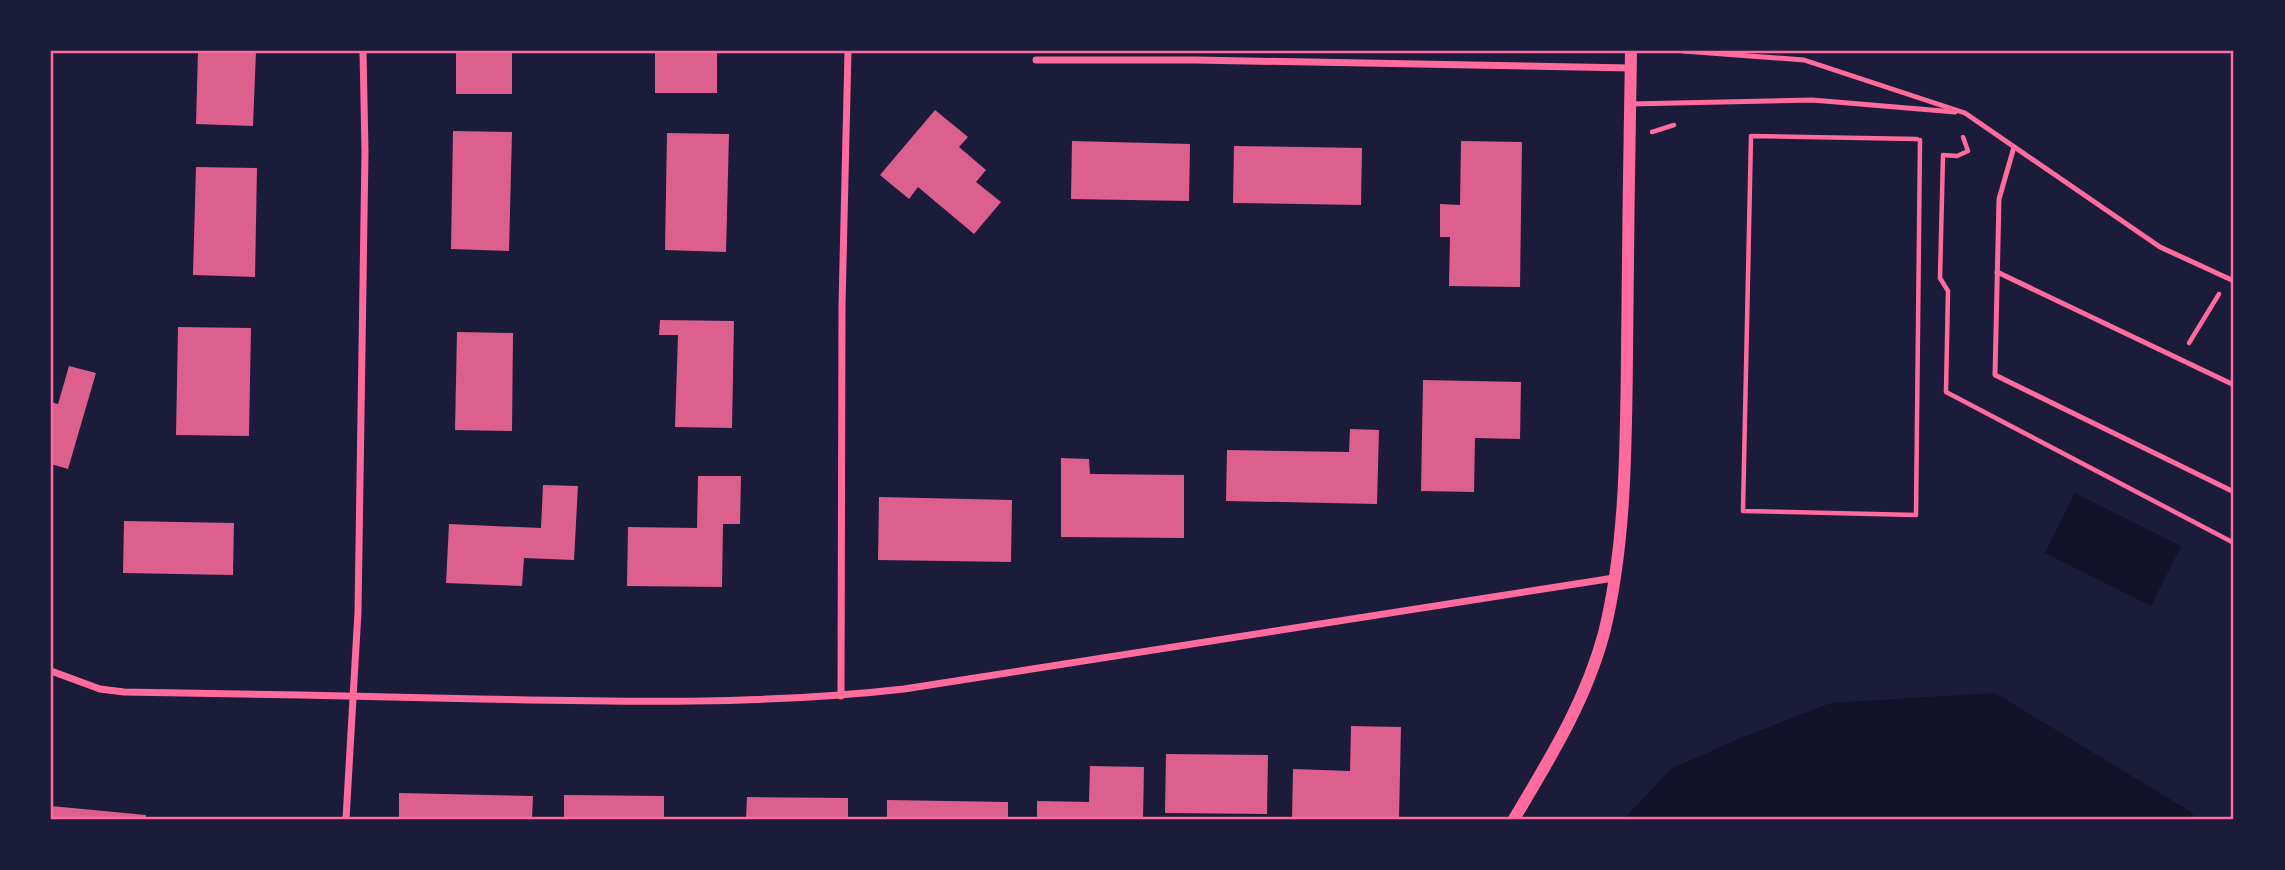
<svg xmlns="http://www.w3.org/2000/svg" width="2285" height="870" font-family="Karla,sans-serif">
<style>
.water{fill:#12122b}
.building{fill:#dd5f8e}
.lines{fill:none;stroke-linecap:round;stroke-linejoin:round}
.path{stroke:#ff6b9d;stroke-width:4.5}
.service{stroke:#ff6b9d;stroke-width:5}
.minor{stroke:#ff6b9d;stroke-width:7}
.tertiary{stroke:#ff6b9d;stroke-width:12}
.neatline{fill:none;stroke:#ff6b9d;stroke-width:2.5}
</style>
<rect width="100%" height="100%" fill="#1b1b3a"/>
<g class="water">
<path d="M2075,493L2181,546L2151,606L2045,553Z"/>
<path d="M1995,693L2191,812L2196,819H1624L1671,769L1738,739L1831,703Z"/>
</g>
<g class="building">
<path d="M198,51H256L253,126L196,124Z"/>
<rect x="456" y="51" width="56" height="43"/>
<rect x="655" y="51" width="62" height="42"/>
<path d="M935,110L968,137L959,147L986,170L976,182L1001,202L974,234L918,187L909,199L880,175Z"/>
<path d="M453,131L512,132L509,251L451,249Z"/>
<path d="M667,133L729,134L726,252L665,250Z"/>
<path d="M1072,141L1190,144L1189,201L1071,199Z"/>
<path d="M1461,141L1522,142L1520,287L1449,286L1450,237H1440V204L1460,205Z"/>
<path d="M1234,146L1362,148L1361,205L1233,203Z"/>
<path d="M196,167L257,168L255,277L193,275Z"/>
<path d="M660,320L734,321L732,428L675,427L678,335H659Z"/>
<path d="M178,327L251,328L249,436L176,435Z"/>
<path d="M457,332L513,333L512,431L455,430Z"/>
<path d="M69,366L96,373L68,469L51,464V402L58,404Z"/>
<path d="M1423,380L1521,382L1520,439L1475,438L1474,492L1421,491Z"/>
<path d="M1350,429L1379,430L1377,504L1226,501L1227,450L1349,452Z"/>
<path d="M1061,458L1089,459L1090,474L1184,475V538L1061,537Z"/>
<path d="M698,476H741L740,524H723L722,587L627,586L628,527L697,528Z"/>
<path d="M543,485L578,486L574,560L524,558L522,586L446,583L449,524L541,528Z"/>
<path d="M879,497L1012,500L1011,562L878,560Z"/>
<path d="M124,521L234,523L233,575L123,573Z"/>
<path d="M1351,726L1401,727L1399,819H1292L1293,769L1350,771Z"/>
<path d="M1166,754L1268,755L1267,814L1165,813Z"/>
<path d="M1090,766L1144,767L1143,819H1037V801L1089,802Z"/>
<path d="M399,793L533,796L532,819H399Z"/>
<path d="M564,795L664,796V819H564Z"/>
<path d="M747,797L848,798V819H746Z"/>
<path d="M887,800L1008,802V819H887Z"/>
<path d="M51,806L146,815L145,819H51Z"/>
</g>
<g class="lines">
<g class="path">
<path d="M1652,132L1674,125"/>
<path d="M1963,137L1968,151L1957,156L1943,155L1940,278L1948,291L1946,392L2234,543"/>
<path d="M1917,139L1751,136L1743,511L1916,515L1920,140"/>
<path d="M2189,343L2219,294"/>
</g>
<g class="service">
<path d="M1683,51L1804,60L1965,113L2160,247L2234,281"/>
<path d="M1630,104L1812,100L1955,112"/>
<path d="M2014,147L1999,199L1995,375L2234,492"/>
<path d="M1997,272L2234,385"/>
</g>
<g class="minor">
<path d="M1036,60H1196L1631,68"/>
<path d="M51,671L100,689L124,692C243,694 361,696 480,699C621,702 763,705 904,689L1614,578"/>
<path d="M841,696L842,305L848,51"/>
<path d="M346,819L358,612L365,152L363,51"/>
</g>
<path class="tertiary" d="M1514,819C1549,760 1586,701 1604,633C1626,545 1626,444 1627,353C1628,252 1629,152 1631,51"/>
</g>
<rect width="2285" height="870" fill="none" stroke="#1b1b3a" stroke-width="105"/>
<rect x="52" y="52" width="2180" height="766" class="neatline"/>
</svg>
